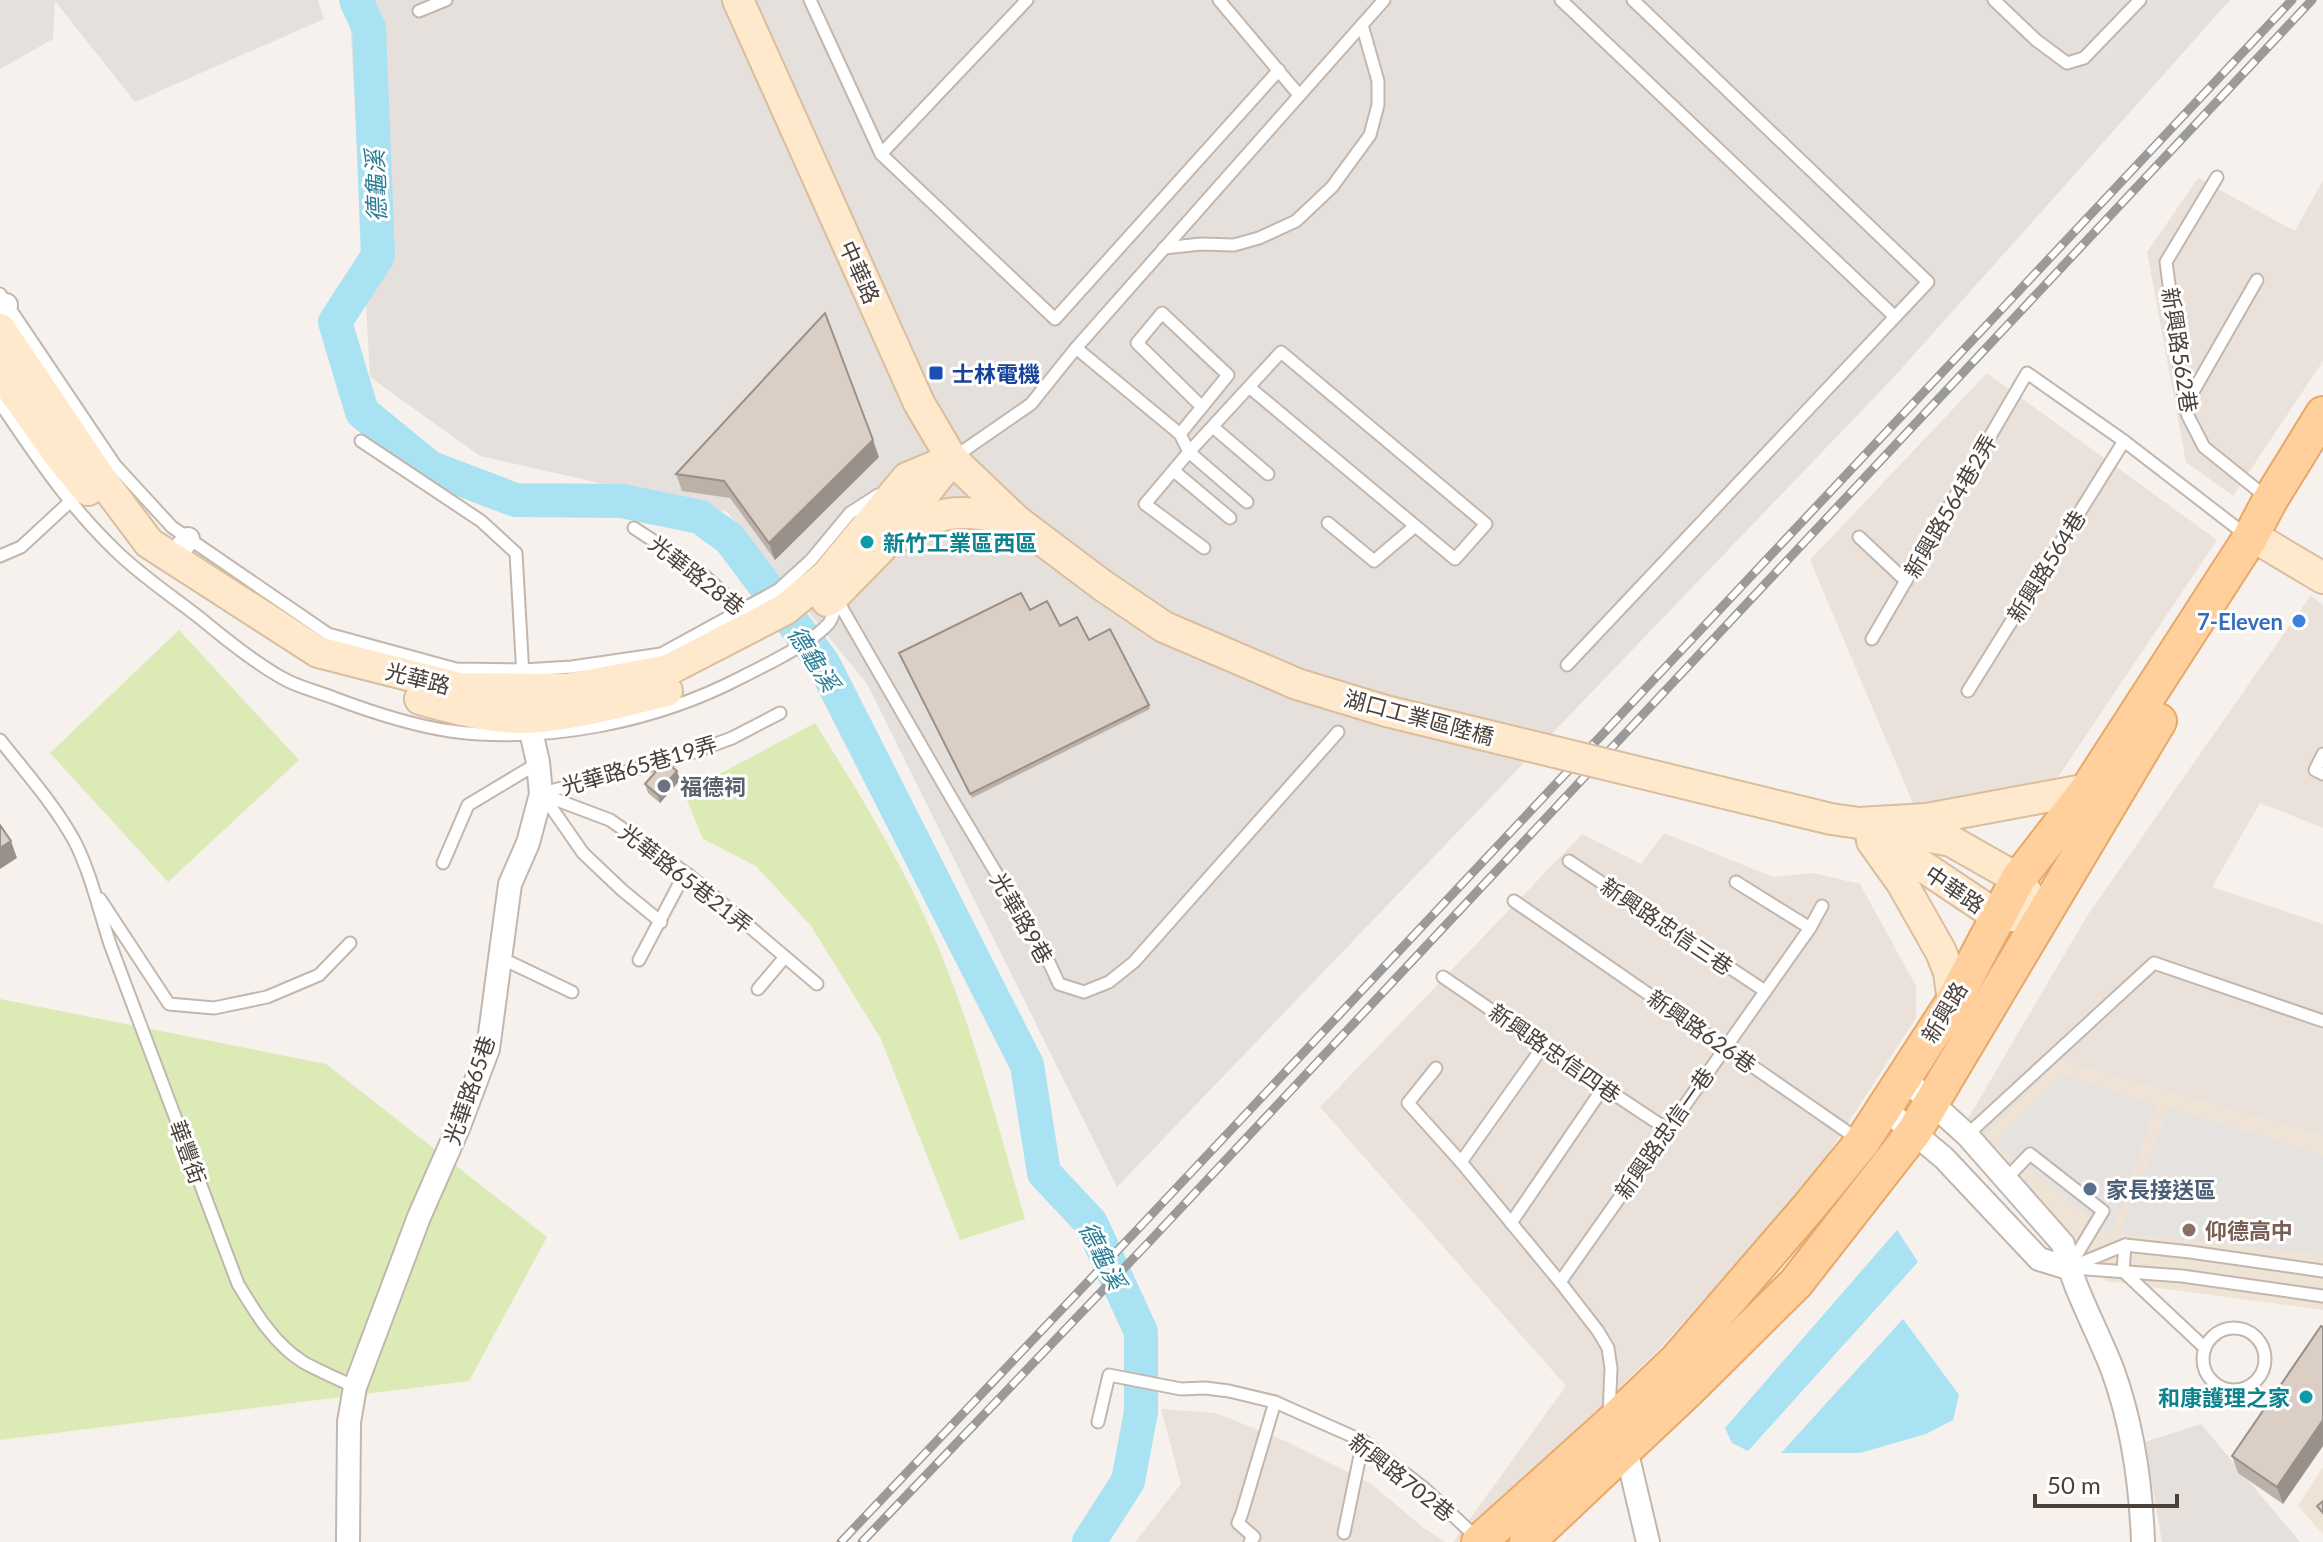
<svg xmlns="http://www.w3.org/2000/svg" width="2323" height="1542" font-family="Lato,'Noto Sans TC',sans-serif">
<style>
.residential{fill:#eae2da}
.industrial{fill:#e6e0dd}
.education{fill:#efe3d6}
.green{fill:#dceab5}
.parking{fill:#e5e2e0}
.water{fill:#a9e2f2}
.lines{fill:none;stroke-linecap:round;stroke-linejoin:round}
.river{stroke:#a9e2f2;stroke-width:34}
.lane-casing{stroke:#c2b7ae;stroke-width:15}
.street-casing{stroke:#c2b7ae;stroke-width:26}
.secondary-casing{stroke:#d9be9e;stroke-width:34}
.primary-casing{stroke:#e6a96a;stroke-width:38}
.lane{stroke:#fff;stroke-width:11}
.street{stroke:#fff;stroke-width:22}
.secondary{stroke:#ffe9cd;stroke-width:30}
.primary{stroke:#ffd09c;stroke-width:34}
.rail-casing{stroke:#9a9a9a;stroke-width:9}
.rail{stroke:#fff;stroke-width:6;stroke-dasharray:18;stroke-linecap:butt}
.secondary-bridge-casing{stroke:#d9be9e;stroke-width:34;stroke-linecap:butt}
.secondary-bridge{stroke:#ffe9cd;stroke-width:30}
.wall{fill:#bcb1a9}
.shaded-wall{fill:#999089}
.building{fill:#dbcec4;stroke:#999089;stroke-width:2}
.transit-dot{fill:#1a4fb4;stroke:#fff;stroke-width:3}
.culture-dot{fill:#0f9aa8;stroke:#fff;stroke-width:3}
.shop-dot{fill:#3f7fe0;stroke:#fff;stroke-width:3}
.worship-dot{fill:#6b7280;stroke:#fff;stroke-width:3}
.service-dot{fill:#5c6f8a;stroke:#fff;stroke-width:3}
.education-dot{fill:#8d6e63;stroke:#fff;stroke-width:3}
.labels{text-anchor:middle;dominant-baseline:central;stroke-width:6;stroke-linejoin:round;paint-order:stroke}
.street-label{font-size:22px;fill:#4b4139;stroke:#fff}
.transit-label{font-size:22px;font-weight:bold;fill:#164399;stroke:#fff;text-anchor:start}
.culture-label{font-size:22px;font-weight:bold;fill:#0d838f;stroke:#fff;text-anchor:start}
.shop-label{font-size:22px;font-weight:bold;fill:#366cbe;stroke:#fff;text-anchor:end}
.worship-label{font-size:22px;font-weight:bold;fill:#5b616d;stroke:#fff;text-anchor:start}
.service-label{font-size:22px;font-weight:bold;fill:#4e5e75;stroke:#fff;text-anchor:start}
.education-label{font-size:22px;font-weight:bold;fill:#785e54;stroke:#fff;text-anchor:start}
.water-label{font-size:24px;font-style:italic;fill:#297e97;stroke:#fff}
</style>
<rect width="100%" height="100%" fill="#f6f1ec"/>
<g class="residential">
<path d="M2198,178L2295,231L2323,180V361L2233,496L2186,462L2147,252Z"/>
<path d="M1987,373L2217,540L2050,789L1915,808L1810,560Z"/>
<path d="M2311,595L2323,606V828L2260,803L2212,887L2323,924V1136L2060,1061L1976,1148L1956,1135L1970,1115L2087,916Z"/>
<path d="M1664,833L1773,877L1813,873L1860,884L1916,986V1018L1813,1177L1662,1346L1463,1542H1453L1566,1386L1320,1107L1582,834L1641,864Z"/>
<path d="M1161,1409L1216,1413L1283,1440L1370,1483L1425,1529L1445,1542H1135L1181,1484Z"/>
</g>
<g class="industrial">
<path d="M0,0H318L324,19L135,102L55,1L53,39L0,69Z"/>
<path d="M349,0H2230L1894,377L1117,1187L867,684L727,512L480,456L370,377Z"/>
<path d="M2201,1424L2300,1542H2162L2145,1442Z"/>
</g>
<g class="education">
<path d="M2060,1061L2323,1136V1310L2106,1281L1976,1148Z"/>
<path d="M2323,1467V1534L2298,1506Z"/>
</g>
<g class="green">
<path d="M179,630L299,760L168,882L50,753Z"/>
<path d="M815,723C858,791 901,861 933,935C973,1026 997,1124 1025,1219L960,1240L881,1039L811,926L756,866L703,839L684,793Z"/>
<path d="M0,999L326,1064L547,1237L469,1381L0,1440Z"/>
</g>
<g class="parking">
<path d="M2145,0H2165L2087,83L2078,72Z"/>
<path d="M2063,1074L2156,1105L2112,1234L1993,1144Z"/>
<path d="M2169,1108L2323,1155V1255L2120,1233Z"/>
</g>
<g class="water">
<path d="M1897,1230L1918,1262L1748,1451L1732,1443L1725,1428Z"/>
<path d="M1903,1319L1959,1395L1953,1420L1926,1434L1860,1453H1781Z"/>
</g>
<g class="lines">
<path class="river" d="M356,0L369,28L378,256L335,322L362,412L429,467L515,500L622,501L700,517L730,539L823,663L1027,1065L1044,1173L1091,1223L1141,1332V1412L1128,1481L1089,1542"/>
<g class="lane-casing">
<g id="lane">
<path d="M810,0L881,154L1055,319L1279,70"/>
<path d="M1219,0L1299,95"/>
<path d="M1561,0L1894,316"/>
<path d="M1994,0L2036,40L2067,63L2084,58L2140,0"/>
<path d="M419,11L446,0"/>
<path d="M881,154L1027,0"/>
<path d="M2217,177L2166,262L2185,405L2188,416L2204,447L2266,497"/>
<path d="M1164,248L1201,244L1234,245L1259,238L1296,221L1332,187L1370,135L1378,105V81L1362,25"/>
<path d="M0,294L115,465L172,527L328,634L456,669L523,670L572,667L661,654L778,590L811,560L850,513L878,495"/>
<path d="M1076,348L1180,434L1189,452L1247,502"/>
<path d="M0,403C35,455 69,506 115,550C140,575 172,596 200,618C224,638 260,667 288,681C302,688 319,692 334,698C371,712 410,725 450,731C546,744 656,722 742,677C766,665 813,642 829,623C834,616 835,608 835,600"/>
<path d="M2186,404L2257,280"/>
<path d="M1213,427L1268,474"/>
<path d="M1180,434L1228,375L1162,313L1137,343L1202,407"/>
<path d="M361,441L481,521L516,553L523,676"/>
<path d="M953,458L1031,404L1076,348L1384,0"/>
<path d="M1174,471L1230,518"/>
<path d="M1328,523L1374,561L1414,527"/>
<path d="M634,528L698,570L746,613"/>
<path d="M1859,537L1906,581"/>
<path d="M1204,548L1145,504L1189,452L1281,352L1486,524L1455,559L1249,387"/>
<path d="M0,556L21,547L74,498"/>
<path d="M836,598L952,799L1048,960L1059,984L1084,992L1109,982L1134,962L1338,732"/>
<path d="M1872,639L2027,373L2124,441L2246,535"/>
<path d="M1567,665L1928,282L1633,0"/>
<path d="M1968,691L2124,441"/>
<path d="M0,740C26,773 55,805 75,842C91,874 99,910 110,944L238,1284C255,1312 274,1344 303,1362C319,1371 338,1379 355,1387"/>
<path d="M2323,754L2315,770L2323,774"/>
<path d="M542,793L675,759L732,738L780,713"/>
<path d="M541,794L610,820L690,876L817,984"/>
<path d="M542,794L583,853L622,890L661,922"/>
<path d="M1569,861L1765,991"/>
<path d="M443,863L468,805L538,763"/>
<path d="M1736,882L1810,928"/>
<path d="M100,899L169,1004L214,1008L267,997L319,975L350,943"/>
<path d="M1514,901L1859,1140"/>
<path d="M501,958L572,992"/>
<path d="M639,960L685,873"/>
<path d="M1443,977C1518,1028 1591,1080 1667,1129"/>
<path d="M758,989L785,957"/>
<path d="M1436,1068L1408,1103L1461,1162L1560,1282L1598,1331L1608,1348L1611,1368L1609,1415"/>
<path d="M1967,1135L2154,963L2323,1021"/>
<path d="M1461,1162L1544,1045"/>
<path d="M2006,1179L2030,1154L2103,1211L2071,1264"/>
<path d="M1511,1223L1603,1088"/>
<path d="M2125,1245L2123,1271L2205,1348"/>
<path d="M2069,1268L2125,1245L2190,1252L2323,1271"/>
<path d="M2073,1268L2182,1276L2323,1296"/>
<path d="M1560,1282L1810,928L1822,906"/>
<circle cx="2234" cy="1359" r="31"/>
<path d="M1098,1422L1109,1375L1181,1389L1205,1388L1229,1391L1275,1402L1363,1441L1425,1489L1477,1538"/>
<path d="M1344,1533L1363,1441"/>
<path d="M1250,1542L1254,1537L1238,1523L1242,1513L1275,1402"/>
</g>
</g>
<g class="street-casing">
<g id="street">
<path d="M0,309L6,305"/>
<path d="M173,558L188,539"/>
<path d="M1903,1077L1967,1135L2063,1244C2073,1289 2097,1329 2113,1371C2132,1424 2141,1486 2143,1542"/>
<path d="M1883,1107L1944,1158L2039,1259L2068,1268"/>
<path d="M1626,1449L1648,1542"/>
<path d="M348,1542L349,1422L355,1387L419,1217L459,1126L488,1049L510,884L528,843L541,794L538,762L525,706"/>
</g>
</g>
<g class="secondary-casing">
<g id="secondary">
<path d="M738,0L919,403L952,459L1017,521"/>
<path d="M0,329L101,479L149,543L318,652L459,688L568,689L668,670L784,610L826,576L907,478L952,459"/>
<path d="M0,372L62,459L88,490"/>
<path d="M897,537C943,506 965,510 1017,521"/>
<path d="M2250,538L2266,544L2323,578"/>
<path d="M827,601L835,595L881,548L949,463"/>
<path d="M420,699C451,708 495,719 528,718C569,716 626,701 667,691"/>
<path d="M1859,823L1927,819L2088,789"/>
<path d="M1867,829L1997,916H2021"/>
<path d="M1900,831L1951,841L2018,879L2041,916"/>
<path d="M1872,841L1902,883L1941,952L1949,972L1953,1002"/>
</g>
</g>
<g class="primary-casing">
<g id="primary">
<path d="M1479,1542L1609,1425L1677,1360L1809,1207L1862,1142L1953,1002L2018,879L2088,789L2250,538L2270,500L2323,414"/>
<path d="M1527,1542L1688,1390L1796,1283L1914,1132L2159,721"/>
</g>
</g>
<use href="#lane" class="lane"/>
<use href="#street" class="street"/>
<use href="#secondary" class="secondary"/>
<use href="#primary" class="primary"/>
<g class="rail-casing">
<g id="rail">
<path d="M841,1542L1137,1230L2292,0"/>
<path d="M862,1542L1149,1242L2312,0"/>
</g>
</g>
<use href="#rail" class="rail"/>
<g class="secondary-bridge-casing">
<path id="secondary-bridge" d="M1017,521L1102,585L1164,627L1297,684L1386,711L1831,819L1859,823"/>
</g>
<use href="#secondary-bridge" class="secondary-bridge"/>
</g>
<g class="wall">
<path d="M879,457L775,560L730,498L682,491L676,474Z"/>
<path d="M1060,626L1089,640L1149,705L1150,709L972,798L901,657Z"/>
<path d="M680,780L660,803L648,793L645,784Z"/>
<path d="M2321,1326L2283,1504L2238,1473L2232,1456Z"/>
</g>
<g class="shaded-wall">
<path d="M873,440L879,457L775,560L769,543Z"/>
<path d="M677,771L680,780L660,803L657,794Z"/>
<path d="M11,841L17,858L0,869V848Z"/>
<path d="M2323,1420V1446L2283,1504L2277,1487Z"/>
</g>
<g class="building">
<path d="M825,313L873,440L769,543L724,481L676,474Z"/>
<path d="M1021,593L1030,610L1047,601L1060,626L1077,617L1089,640L1110,629L1149,705L970,794L899,653Z"/>
<path d="M665,761L677,771L657,794L645,784Z"/>
<path d="M0,825L11,841L0,848Z"/>
<path d="M2321,1326L2323,1327V1420L2277,1487L2232,1456Z"/>
<path d="M2323,1501V1513L2317,1506Z"/>
</g>
<rect class="transit-dot" x="928" y="365" width="16" height="16" rx="4"/>
<g class="culture-dot">
<circle cx="867" cy="542" r="8"/>
<circle cx="2306" cy="1397" r="8"/>
</g>
<circle class="shop-dot" cx="2299" cy="621" r="8"/>
<circle class="worship-dot" cx="664" cy="786" r="8"/>
<circle class="service-dot" cx="2090" cy="1189" r="8"/>
<circle class="education-dot" cx="2189" cy="1230" r="8"/>
<g class="labels">
<g class="street-label">
<text transform="translate(860 272) rotate(66)">中華路</text>
<text transform="translate(2180 350) rotate(81)">新興路562巷</text>
<text transform="translate(1950 506) rotate(-60)">新興路564巷2弄</text>
<text transform="translate(2046 566) rotate(-58)">新興路564巷</text>
<text transform="translate(697 575) rotate(38)">光華路28巷</text>
<text transform="translate(418 678) rotate(14)">光華路</text>
<text transform="translate(1419 717) rotate(15)">湖口工業區陸橋</text>
<text transform="translate(639 765) rotate(-16)">光華路65巷19弄</text>
<text transform="translate(686 878) rotate(38)">光華路65巷21弄</text>
<text transform="translate(1955 889) rotate(34)">中華路</text>
<text transform="translate(1022 918) rotate(60)">光華路9巷</text>
<text transform="translate(1667 926) rotate(34)">新興路忠信三巷</text>
<text transform="translate(1944 1012) rotate(-59)">新興路</text>
<text transform="translate(1702 1031) rotate(35)">新興路626巷</text>
<text transform="translate(1555 1053) rotate(35)">新興路忠信四巷</text>
<text transform="translate(469 1090) rotate(-71)">光華路65巷</text>
<text transform="translate(1664 1133) rotate(-55)">新興路忠信一巷</text>
<text transform="translate(188 1152) rotate(70)">華豐街</text>
<text transform="translate(1402 1477) rotate(38)">新興路702巷</text>
</g>
<g class="transit-label">
<text x="952" y="373">士林電機</text>
</g>
<g class="culture-label">
<text x="883" y="542">新竹工業區西區</text>
<text x="2290" y="1397" text-anchor="end">和康護理之家</text>
</g>
<g class="shop-label">
<text x="2283" y="621">7-Eleven</text>
</g>
<g class="worship-label">
<text x="680" y="786">福德祠</text>
</g>
<g class="service-label">
<text x="2106" y="1189">家長接送區</text>
</g>
<g class="education-label">
<text x="2205" y="1230">仰德高中</text>
</g>
<g class="water-label">
<text transform="translate(375 186) rotate(-92)">德龜溪</text>
<text transform="translate(814 658) rotate(57)">德龜溪</text>
<text transform="translate(1103 1255) rotate(63)">德龜溪</text>
</g>
</g>
<path d="M2035 1494v12h142v-12" fill="none" stroke="#4b4139" stroke-width="4"/>
<text x="2047" y="1494" font-size="24" fill="#4b4139" stroke="#ffffff" stroke-width="6" paint-order="stroke">50 m</text>
</svg>
